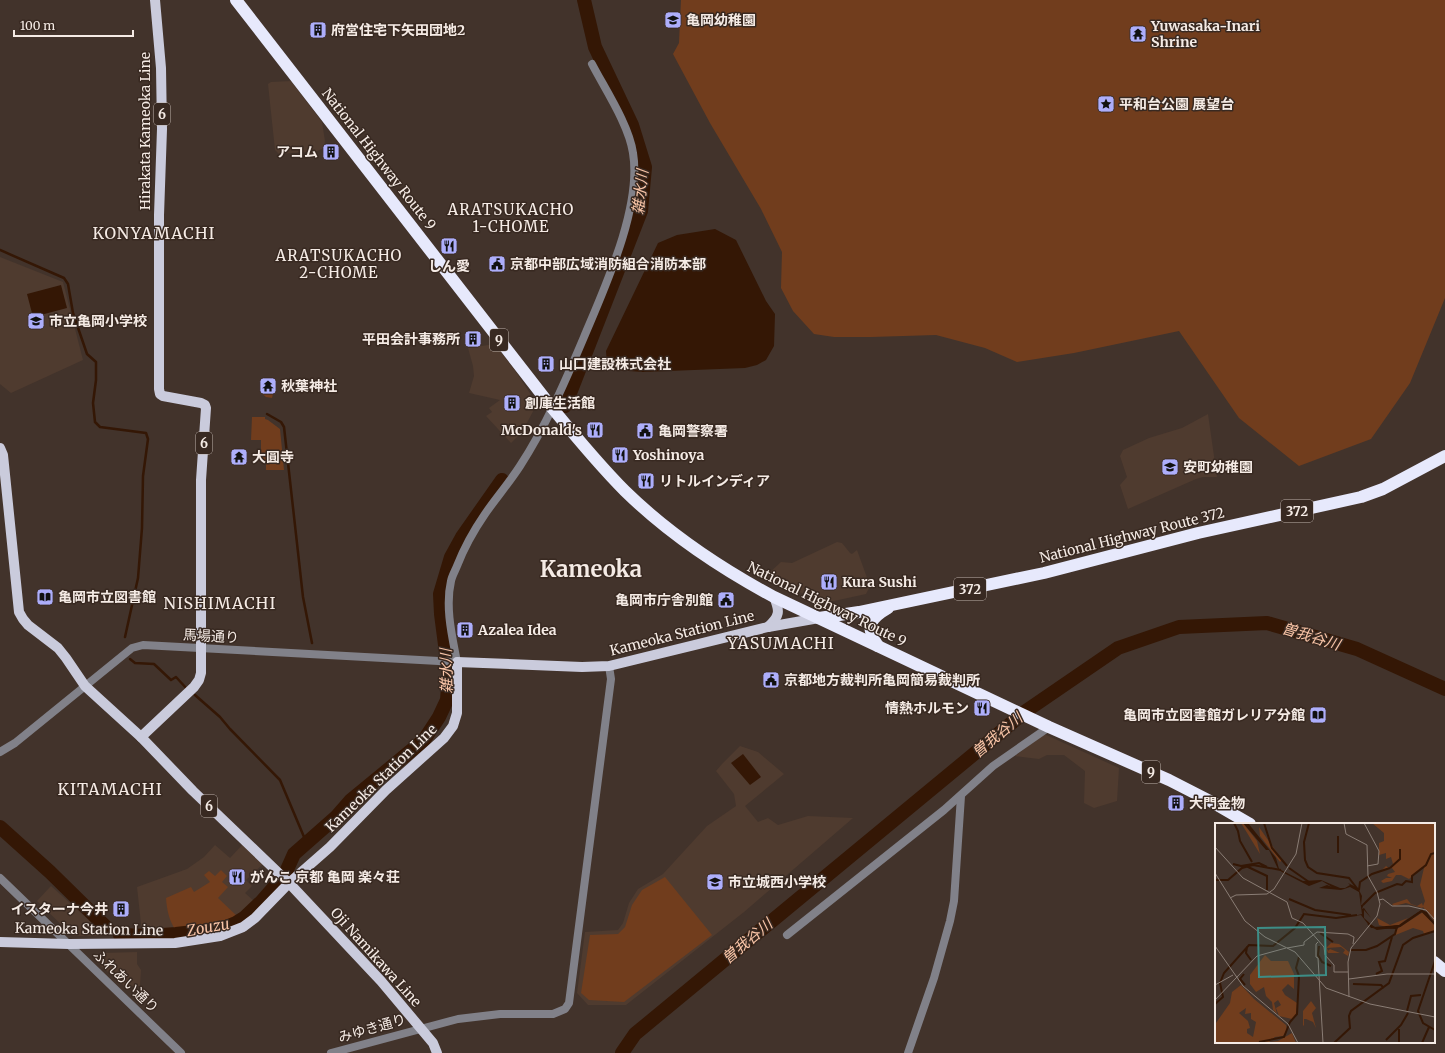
<svg xmlns="http://www.w3.org/2000/svg" width="1445" height="1053" font-family="Merriweather,'Noto Sans JP',serif">
<style>
.built{fill:#4f3b2f}
.green{fill:#713d1d}
.water{fill:#341705}
.lines{fill:none;stroke-linecap:round;stroke-linejoin:round}
.stream{stroke:#341705;stroke-width:2.5}
.river{stroke:#341705;stroke-width:14}
.minor{stroke:#818189;stroke-width:8}
.major{stroke:#cacbdc;stroke-width:10}
.highway{stroke:#e7e9fc;stroke-width:12}
.labels{text-anchor:middle;dominant-baseline:central;stroke-width:3;stroke-linejoin:round;paint-order:stroke}
.shield{fill:#382921;stroke:#bcb1aa;stroke-width:1}
.shield-label{font-size:13px;font-weight:bold;fill:#f5ebe5}
.poi-label{font-size:14px;font-weight:bold;fill:#f5ebe5;stroke:#382921;text-anchor:start}
.street-label{font-size:14px;fill:#f5ebe5;stroke:#382921}
.water-label{font-size:15px;font-style:italic;fill:#fac5a7;stroke:#382921}
.neighbourhood-label{font-size:15px;letter-spacing:1px;fill:#f5ebe5;stroke:#382921}
.quarter-label{font-size:16px;letter-spacing:1px;fill:#f5ebe5;stroke:#382921}
.town-label{font-size:22px;font-weight:bold;fill:#f5ebe5;stroke:#382921}
.inset-river{fill:none;stroke:#341705;stroke-width:2}
.inset-road{fill:none;stroke:#8a7d75;stroke-width:1}
.view{fill:#3d8d86;fill-opacity:0.15;stroke:#3d8d86;stroke-width:2}
.inset-edge{fill:none;stroke:#f5ebe5;stroke-width:2}
</style>
<rect width="100%" height="100%" fill="#42332b"/>
<g class="built">
<path d="M291,81L322,122L325,141L324,146L322,149L317,151L279,154L275,150L268,84L271,82Z"/>
<path d="M0,257L63,282L83,360L11,393L0,384Z"/>
<path d="M495,344L518,375L537,404L522,432L511,443L486,416L492,412L489,408L500,400L469,393L474,376L473,366L468,348Z"/>
<path d="M1208,414L1217,477H1203L1196,479L1128,509L1120,485L1127,477L1120,456L1123,450L1149,438L1182,428Z"/>
<path d="M837,542L842,543L850,553L852,554L857,550L870,586L866,594L834,601L815,600L767,575L781,562L792,563Z"/>
<path d="M1044,734L1119,768L1117,801L1094,808L1084,803L1085,771L1064,755H1047L1039,759L1015,756Z"/>
<path d="M740,746L758,752L784,774L745,806L758,822L768,818L778,825L808,816L853,818L744,912L626,1005H588L577,993L585,932L618,930L623,923L629,903L638,889L663,874L707,826L736,806L734,794L716,771L722,764Z"/>
<path d="M243,844L263,864L246,880L252,886L245,893L254,901L235,920L224,925L171,932L142,933L137,887L187,869L204,857L215,845L230,858Z"/>
<path d="M51,886L101,931L103,933L102,936H73L37,901Z"/>
<path d="M137,952V964L141,970L140,986H132L129,990L100,965L102,953Z"/>
</g>
<g class="green">
<path d="M681,0H1445V298L1410,383L1371,439L1299,466L1239,418L1179,331L1074,353L1017,362L985,348L936,335L871,337H834L814,334L793,311L781,288L782,252L761,209L710,123L673,54L679,43Z"/>
<path d="M261,380L276,381L272,398L266,397L260,392Z"/>
<path d="M252,417H265V419L268,420L280,429L284,470H266V462H261V440H251Z"/>
<path d="M221,870L227,876L222,882L228,887L218,898L238,917L224,925L176,931C169,920 167,911 166,898L191,887L194,892L210,882L204,875L209,871L215,876Z"/>
<path d="M665,877L712,935L624,1002L589,1000L581,993L590,935L618,934L625,927L632,905L642,890Z"/>
</g>
<g class="water">
<path d="M715,229L736,240L766,301L775,314L774,346L766,360L757,365L745,368L643,372L615,370L607,364L606,351L658,243L677,235Z"/>
<path d="M61,285L67,308L33,317L27,294Z"/>
<path d="M743,754L761,777L750,785L731,763Z"/>
</g>
<g class="lines">
<g class="stream">
<path d="M0,250L64,278L68,284L73,313L87,354L96,362V380L93,403L95,422L100,427L146,433L148,439L143,476L142,528L138,578L125,637"/>
<path d="M267,414L281,422L284,427L303,597L312,643"/>
<path d="M130,659L135,663L154,664L171,680L176,677L187,689"/>
<path d="M195,695L220,717L230,729L280,780L307,844"/>
</g>
<g class="river">
<path d="M565,406L641,211L645,167L632,125L595,47L584,0"/>
<path d="M0,827L50,872L107,928"/>
<path d="M120,935L149,936L176,934L221,929L236,923L244,918L261,902L275,886L286,872L294,854L336,817L350,801L424,740L439,717L447,700L449,675L441,614L440,594L451,557L462,537L502,480"/>
<path d="M622,1053L635,1034L1026,711L1118,648L1179,627L1267,623L1357,649L1445,689"/>
</g>
<g class="minor">
<path d="M0,752L15,743L132,648L143,645L457,662C452,636 445,607 451,581C452,576 455,571 457,566C464,548 474,530 485,514C496,498 509,483 520,466C546,426 565,382 584,337C605,287 642,207 633,153C629,125 605,89 592,64"/>
<path d="M0,878L181,1053"/>
<path d="M787,935L944,810L993,766L1049,727"/>
<path d="M331,1053L458,1019L500,1014H553L565,1009L569,1003L611,679L609,666"/>
<path d="M908,1053L934,978L950,921L954,901L961,796"/>
</g>
<g class="major">
<path d="M0,448L3,455L19,612L23,619L28,625L58,648L66,658L85,686L141,737L193,791L289,883L381,981L433,1043L437,1053"/>
<path d="M768,627C780,616 780,611 774,597"/>
<path d="M141,737L194,687L199,680L201,673V480L206,408L205,405L201,403L163,396L160,394L159,389V215L162,129L161,68L155,0"/>
<path d="M0,942L69,944L175,943L220,936L243,927L255,918L289,883L330,847L386,790L444,738L453,726L457,713V662L582,667L609,666L768,627L819,618"/>
</g>
<g class="highway">
<path d="M236,0L553,409C576,437 599,465 625,491C669,534 720,568 774,597L1049,727L1169,780L1212,802L1250,824"/>
<path d="M819,618L859,612L1044,573L1198,533L1361,497L1383,489L1445,456"/>
<path d="M878,646C865,627 869,619 888,608"/>
<path d="M1434,962L1445,971"/>
</g>
</g>
<defs>
<g id="school-square" transform="scale(0.9)"><rect x="-9" y="-9" width="18" height="18" rx="4" fill="#adaefb" stroke="#382921"/><path d="M0-5L7-2L0 1L-7-2ZM-4 1L0 2.5L4 1V4Q0 6-4 4Z" fill="#111"/></g>
<g id="building-square" transform="scale(0.9)"><rect x="-9" y="-9" width="18" height="18" rx="4" fill="#adaefb" stroke="#382921"/><path d="M-4-6H4V6H1V3H-1V6H-4ZM-2.5-4.3h1.7v1.8h-1.7ZM.8-4.3h1.7v1.8H.8ZM-2.5-1h1.7V.8h-1.7ZM.8-1h1.7V.8H.8Z" fill="#111"/></g>
<g id="temple-square" transform="scale(0.9)"><rect x="-9" y="-9" width="18" height="18" rx="4" fill="#adaefb" stroke="#382921"/><path d="M0-6L5-2H3V0L6.5 2.5H4V6H1.5V3h-3V6H-4V2.5H-6.5L-3 0V-2H-5Z" fill="#111"/></g>
<g id="sight-square" transform="scale(0.9)"><rect x="-9" y="-9" width="18" height="18" rx="4" fill="#adaefb" stroke="#382921"/><path d="M0-6L1.8-2.2L6-1.7L2.9 1.2L3.7 5.4L0 3.3L-3.7 5.4L-2.9 1.2L-6-1.7L-1.8-2.2Z" fill="#111"/></g>
<g id="restaurant-square" transform="scale(0.9)"><rect x="-9" y="-9" width="18" height="18" rx="4" fill="#adaefb" stroke="#382921"/><path d="M-5-6h1v4h1v-4h1v4h1v-4h1v5L-1.5 .5V6h-2V.5L-5-1ZM5-6V6H3V1.5H1.5Q1.5-4 5-6Z" fill="#111"/></g>
<g id="civic-square" transform="scale(0.9)"><rect x="-9" y="-9" width="18" height="18" rx="4" fill="#adaefb" stroke="#382921"/><path d="M-.6-6.5H3V-4.5H.6V-3L4-1V1h2V6H-6V1h2V-1L-.6-3ZM-1.2 2.5V6h2.4V2.5Z" fill="#111"/></g>
<g id="library-square" transform="scale(0.9)"><rect x="-9" y="-9" width="18" height="18" rx="4" fill="#adaefb" stroke="#382921"/><path d="M-6-4Q-3-5.5-.7-3.5V5Q-3 3-6 4ZM6-4Q3-5.5 .7-3.5V5Q3 3 6 4Z" fill="#111"/></g>
</defs>
<g fill-rule="evenodd">
<use href="#school-square" x="673" y="20"/>
<use href="#building-square" x="318" y="30"/>
<use href="#temple-square" x="1138" y="34"/>
<use href="#sight-square" x="1106" y="104"/>
<use href="#building-square" x="331" y="152"/>
<use href="#restaurant-square" x="449" y="246"/>
<use href="#civic-square" x="497" y="264"/>
<use href="#school-square" x="36" y="321"/>
<use href="#building-square" x="473" y="339"/>
<use href="#building-square" x="546" y="364"/>
<use href="#temple-square" x="268" y="386"/>
<use href="#building-square" x="512" y="403"/>
<use href="#restaurant-square" x="595" y="430"/>
<use href="#civic-square" x="645" y="431"/>
<use href="#restaurant-square" x="620" y="455"/>
<use href="#temple-square" x="239" y="457"/>
<use href="#school-square" x="1170" y="467"/>
<use href="#restaurant-square" x="646" y="481"/>
<use href="#restaurant-square" x="829" y="582"/>
<use href="#library-square" x="45" y="597"/>
<use href="#civic-square" x="726" y="600"/>
<use href="#building-square" x="465" y="630"/>
<use href="#civic-square" x="771" y="680"/>
<use href="#restaurant-square" x="982" y="708"/>
<use href="#library-square" x="1318" y="715"/>
<use href="#building-square" x="1176" y="803"/>
<use href="#restaurant-square" x="237" y="877"/>
<use href="#school-square" x="715" y="882"/>
<use href="#building-square" x="121" y="909"/>
</g>
<g class="labels">
<g class="shield">
<rect x="154" y="103" width="16" height="22" rx="3"/>
<rect x="490" y="329" width="18" height="22" rx="3"/>
<rect x="196" y="432" width="16" height="22" rx="3"/>
<rect x="1281" y="500" width="32" height="22" rx="3"/>
<rect x="954" y="578" width="32" height="22" rx="3"/>
<rect x="1142" y="761" width="18" height="22" rx="3"/>
<rect x="201" y="795" width="16" height="22" rx="3"/>
</g>
<g class="shield-label">
<text x="162" y="114">6</text>
<text x="499" y="340">9</text>
<text x="204" y="443">6</text>
<text x="1297" y="511">372</text>
<text x="970" y="589">372</text>
<text x="1151" y="772">9</text>
<text x="209" y="806">6</text>
</g>
<g class="poi-label">
<text x="686" y="20">亀岡幼稚園</text>
<text x="1151" y="26">Yuwasaka-Inari<tspan x="1151" dy="16">Shrine</tspan></text>
<text x="331" y="30">府営住宅下矢田団地2</text>
<text x="1119" y="104">平和台公園 展望台</text>
<text x="318" y="152" text-anchor="end">アコム</text>
<text x="510" y="264">京都中部広域消防組合消防本部</text>
<text x="449" y="266" text-anchor="middle">しん愛</text>
<text x="49" y="321">市立亀岡小学校</text>
<text x="460" y="339" text-anchor="end">平田会計事務所</text>
<text x="559" y="364">山口建設株式会社</text>
<text x="281" y="386">秋葉神社</text>
<text x="525" y="403">創庫生活館</text>
<text x="582" y="430" text-anchor="end">McDonald's</text>
<text x="658" y="431">亀岡警察署</text>
<text x="633" y="455">Yoshinoya</text>
<text x="252" y="457">大圓寺</text>
<text x="1183" y="467">安町幼稚園</text>
<text x="659" y="481">リトルインディア</text>
<text x="842" y="582">Kura Sushi</text>
<text x="58" y="597">亀岡市立図書館</text>
<text x="713" y="600" text-anchor="end">亀岡市庁舎別館</text>
<text x="478" y="630">Azalea Idea</text>
<text x="784" y="680">京都地方裁判所亀岡簡易裁判所</text>
<text x="969" y="708" text-anchor="end">情熱ホルモン</text>
<text x="1305" y="715" text-anchor="end">亀岡市立図書館ガレリア分館</text>
<text x="1189" y="803">大門金物</text>
<text x="250" y="877">がんこ 京都 亀岡 楽々荘</text>
<text x="728" y="882">市立城西小学校</text>
<text x="108" y="909" text-anchor="end">イスターナ今井</text>
</g>
<g class="street-label">
<text transform="translate(145 131) rotate(-90)">Hirakata Kameoka Line</text>
<text transform="translate(379 159) rotate(52)">National Highway Route 9</text>
<text transform="translate(1132 535) rotate(-14)">National Highway Route 372</text>
<text transform="translate(827 604) rotate(26)">National Highway Route 9</text>
<text transform="translate(682 633) rotate(-14)">Kameoka Station Line</text>
<text transform="translate(211 636) rotate(3)">馬場通り</text>
<text transform="translate(381 778) rotate(-44)">Kameoka Station Line</text>
<text transform="translate(89 929) rotate(1)">Kameoka Station Line</text>
<text transform="translate(376 957) rotate(48)">Oji Namikawa Line</text>
<text transform="translate(126 981) rotate(44)">ふれあい通り</text>
<text transform="translate(372 1028) rotate(-16)">みゆき通り</text>
</g>
<g class="water-label">
<text transform="translate(640 192) rotate(-84)">雑水川</text>
<text transform="translate(1311 636) rotate(17)">曽我谷川</text>
<text transform="translate(446 671) rotate(-91)">雑水川</text>
<text transform="translate(997 735) rotate(-40)">曽我谷川</text>
<text transform="translate(208 927) rotate(-10)">Zouzu</text>
<text transform="translate(747 941) rotate(-40)">曽我谷川</text>
</g>
<g class="neighbourhood-label">
<text x="511" y="209">ARATSUKACHO<tspan x="511" dy="17">1-CHOME</tspan></text>
<text x="339" y="255">ARATSUKACHO<tspan x="339" dy="17">2-CHOME</tspan></text>
</g>
<g class="quarter-label">
<text x="154" y="233">KONYAMACHI</text>
<text x="220" y="603">NISHIMACHI</text>
<text x="781" y="643">YASUMACHI</text>
<text x="110" y="789">KITAMACHI</text>
</g>
<g class="town-label">
<text x="591" y="569">Kameoka</text>
</g>
</g>
<g transform="translate(1215 823)">
<rect width="220" height="220" fill="#42332b"/>
<path d="M26,0H28L42,18L45,31ZM157,0H220V99L208,84L207,85L191,80L179,83L177,81L192,76L196,81L202,83L207,80L208,83L210,78L205,62L209,45L207,44L194,56L186,52H181L177,58L168,60L166,58L171,55H177L172,53L173,51L180,49L177,45L165,49L171,43L174,45L178,41L176,34L171,36V30L164,32V20L169,18V10ZM44,4L67,37L65,39L45,13ZM208,89L220,103V108L209,111L208,108L198,105L178,113L182,106ZM162,95L175,102L193,95L184,102L171,104L164,102ZM116,120L124,121L134,129L133,133L128,130L130,127L126,124L112,125L113,128L115,126L125,130H113L111,125ZM50,132L56,138H73L79,151V166L73,161L67,167L70,172L82,180L81,192L77,196L64,193L61,185L66,182L63,177L59,180L62,191L58,187L57,179L51,173L49,164L41,169L35,161V152ZM26,162L39,176L71,202L72,207L68,213L60,214L54,219L63,218L77,210L81,220H0L1,200L15,180L17,169ZM31,185L30,191L36,190V196L41,199L38,214L32,210V206L35,205L33,198L24,190ZM96,178L101,185L97,190L101,205L98,199L91,196H89V203L88,202V188Z" fill="#713d1d" fill-rule="evenodd"/>
<path d="M28,0H33L61,35L64,46L88,58L106,57L125,65H130L135,62L133,60L143,65L147,73L146,82L149,81L147,86L149,85L156,95L149,87V95L159,104L184,102L206,87L212,89L220,103L211,91L206,88L181,106L156,105L146,92L139,93L147,91L144,69L135,64L126,67L104,65L112,62L117,64L107,58L94,63L67,49L63,46L54,27H51Z" fill="#341705"/>
<path class="inset-river" d="M19,0L23,8L25,18L37,39M49,0L57,25L72,43M94,0L89,19L90,37L93,44L102,50L134,55L144,68M123,13V30M18,41L26,43L44,40L52,44M31,43L52,53V67M74,45L94,59M175,45L185,36V26M0,57H13L27,45L38,42L66,47M144,67L145,59L157,51L175,45M74,76L100,87L136,92M148,82L160,70L182,61L187,62L191,58L197,59V53L211,42L216,31L220,30M153,101L162,106L185,103L207,88L220,101M105,110L118,119M104,123L103,132L107,139L116,143M32,124L31,130L36,137M136,127H151L162,123L180,111L182,104M220,138L203,188L208,200L220,207M29,151L25,156L30,162M161,151L167,148L164,139L170,138L177,114M138,161L166,162L169,165M0,181L8,174L5,160L9,150L34,122L58,123L80,105L89,91L121,95L142,92M192,188L196,173L206,172M171,217L186,202L193,190M44,219L69,214L75,199L82,191L84,153L81,145L84,134M119,220L135,205L134,193L136,188L174,160L188,122L198,115L220,108M184,220V206M207,220L214,204"/>
<path class="inset-road" d="M129,0L131,11L152,22L153,53L162,69L165,81L162,93L136,125L133,139L134,174M149,0L164,28L163,41L152,43M0,24L28,55L72,79L77,95L88,100L109,124L110,132L119,142V149H133M0,50L30,98L50,114L80,129L111,165L155,181L220,194M15,75L21,72L52,71L59,66L81,31L87,0M164,77L168,76L177,83H194L211,87L220,97M103,119L101,121V134L103,135L108,220M0,123L28,163L73,201L83,220M72,125L89,122V119L102,109L133,111L139,114L138,121M134,156L172,151H220M0,162L18,152M0,177L42,133L71,125"/>
<path class="view" d="M110,104L111,152L44,154L43,105Z"/>
<rect width="220" height="220" class="inset-edge"/>
</g>
<path d="M14 30v6h119v-6" fill="none" stroke="#f5ebe5" stroke-width="2"/>
<text x="20" y="30" font-size="12" fill="#f5ebe5" stroke="#382921" stroke-width="3" paint-order="stroke">100 m</text>
</svg>
